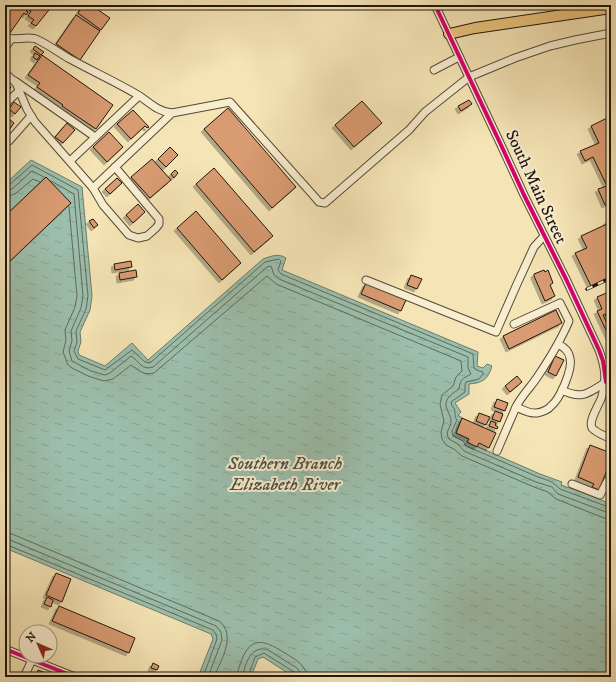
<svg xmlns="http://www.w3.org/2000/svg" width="616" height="682" font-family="'IM FELL DW Pica',serif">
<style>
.water{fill:url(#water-ripples);stroke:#6a7b6d}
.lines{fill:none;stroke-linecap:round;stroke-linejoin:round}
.shore{stroke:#5e6a5d;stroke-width:1}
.building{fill:#d99b71;stroke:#1f160e;filter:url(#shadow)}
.minor-casing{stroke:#544a38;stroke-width:9}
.highway-casing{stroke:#1f160e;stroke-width:12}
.minor{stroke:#f8edcf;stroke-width:7}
.highway{stroke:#eac27a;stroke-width:10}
.rail-casing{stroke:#1f160e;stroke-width:3.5}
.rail{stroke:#f8edcf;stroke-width:2;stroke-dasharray:6;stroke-linecap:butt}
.cycleway-casing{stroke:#f8edcf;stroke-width:6}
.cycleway{stroke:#d6006c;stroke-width:4}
.labels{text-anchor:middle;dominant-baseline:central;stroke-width:4;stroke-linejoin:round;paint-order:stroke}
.street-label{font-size:17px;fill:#1f160e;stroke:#f8edcf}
.water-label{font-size:18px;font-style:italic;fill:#4b5145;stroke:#f8edcf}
</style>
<defs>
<pattern id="water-ripples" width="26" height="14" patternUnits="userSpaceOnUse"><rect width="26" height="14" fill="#9cbfac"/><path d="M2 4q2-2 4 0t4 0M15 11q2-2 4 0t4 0" fill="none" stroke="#86a393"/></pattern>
<filter id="shadow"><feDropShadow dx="-3" dy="3" stdDeviation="0" flood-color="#0004"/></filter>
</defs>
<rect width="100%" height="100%" fill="#f5e4b5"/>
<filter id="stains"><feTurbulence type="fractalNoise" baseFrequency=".005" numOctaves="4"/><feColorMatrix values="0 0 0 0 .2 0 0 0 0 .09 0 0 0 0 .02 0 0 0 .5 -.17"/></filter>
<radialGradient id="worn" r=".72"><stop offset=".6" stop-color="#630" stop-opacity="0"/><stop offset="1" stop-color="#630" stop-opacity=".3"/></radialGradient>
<path class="water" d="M31,160L82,187L92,296L90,310L80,332L81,342L78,351L79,355L105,366L132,343L148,360L263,259C272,256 278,253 286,258L282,270L478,352L477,366L483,368L487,364L492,366C488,380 482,383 469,384V394L455,403L461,412L458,415L462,418L456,433L469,439L467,442L540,474L562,482L561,485L584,493L611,504V677H294L263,657L258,659L251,677H198L213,639L211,634L5,548V184Z"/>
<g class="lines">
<g class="shore">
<path d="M51,181L74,194L83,296L81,308L71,331L72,341L69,351L72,361L91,371L105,375L110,373L131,356C139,361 142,371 153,367L267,267L271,266L274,275L279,279L468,357V368L471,374C463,378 460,380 459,389C455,392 449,395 447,400C443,407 451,414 451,421C451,429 444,431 449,439L458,444L464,451L536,482L552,487L558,494L606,512L611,513"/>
<path d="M5,186L9,185L32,165L78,190L88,296L86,309L76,331L77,342L74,351L78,359L105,370L132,350L145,362L150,363L265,262L279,259L281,261L278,270L281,274L473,354L474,368L476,370L483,372V374L479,379L466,382L465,385V392L451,402C451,407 455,407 455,412C456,416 454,416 457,420L452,431L453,436L463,441L466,446L538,477C550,481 552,481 560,489L611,508"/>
<path d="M5,191L12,189L32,171L44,177"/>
<path d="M5,197L15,194L33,179L40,182"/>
<path d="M69,207L77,296L75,307L65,330L66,340L63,352L68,365L72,368L88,376L104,381L113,379L131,365C139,370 143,376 154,373L267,276L276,284L461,361L462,371L456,377L453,386L442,395L440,404L444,421L441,432L442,439L446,445L454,449L462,456L534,487L548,492L556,499L604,518L611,519"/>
<path d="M5,533L12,534L219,621C237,635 221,660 214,677"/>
<path d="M5,539L10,540L216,626L221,632L222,640L208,677"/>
<path d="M5,544L213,630L216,634L217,639L203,677"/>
<path d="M237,677C237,671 240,665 242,659C252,634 267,642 285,653C294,659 306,664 307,677"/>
<path d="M243,677C244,664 252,644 268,650L297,668L300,672L301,677"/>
<path d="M248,677L255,657L264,653L294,672L296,677"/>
</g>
</g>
<g class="building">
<path d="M5,5H53L36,26L31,23L34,20L28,16L31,11L28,9L26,11L28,12L26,15L24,13L10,33L5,29Z"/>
<path d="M83,5H91L110,18L101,30L78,13Z"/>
<path d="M76,15L100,31L80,60L56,44Z"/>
<path d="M35,46L44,52L41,55L33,49Z"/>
<path d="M35,53L40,56L37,60L33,57Z"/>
<path d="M42,55L113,105L96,129L62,106L63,105L37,87L40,83L28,75Z"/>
<path d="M5,83L11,87L5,96Z"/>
<path d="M469,100L472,104L461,111L458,106Z"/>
<path d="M362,101L382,123L354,147L335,125Z"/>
<path d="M14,102L21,107L15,114L9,109Z"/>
<path d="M228,108L296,187L272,208L204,129Z"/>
<path d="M133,110L149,127L147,128L145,126L131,139L117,124Z"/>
<path d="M611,116V202L605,205L598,189L607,186L593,157L585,161L580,151L599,143L591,126Z"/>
<path d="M9,119L14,123L5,136V125Z"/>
<path d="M67,123L75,130L63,143L55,137Z"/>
<path d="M109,132L123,147L107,162L93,147Z"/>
<path d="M170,147L178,155L166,167L158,159Z"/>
<path d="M152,159L171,180L150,198L131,177Z"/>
<path d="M214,168L273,236L254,252L196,184Z"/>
<path d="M175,170L178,173L174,178L171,174Z"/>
<path d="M46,177L71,203L5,266V216Z"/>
<path d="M117,178L122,183L110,194L105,189Z"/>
<path d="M138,204L145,212L133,223L126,215Z"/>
<path d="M196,211L241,263L222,280L177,228Z"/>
<path d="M93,219L98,225L94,228L89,221Z"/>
<path d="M611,219V232L606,222Z"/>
<path d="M607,224L611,232V276L591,286L575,253L587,248L581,236Z"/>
<path d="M131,261L132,267L115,270L114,264Z"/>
<path d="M136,270L137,277L120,280L119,273Z"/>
<path d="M544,270L545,272L548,270L553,283L550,285L555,296L545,301L534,276V274Z"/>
<path d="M411,275L422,279L417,289L407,285Z"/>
<path d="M366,283L406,300L401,311L361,294Z"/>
<path d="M611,291V327L605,314L603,315L611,332V341L597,311L602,309L597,297Z"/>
<path d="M556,310L562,323L509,349L503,336Z"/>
<path d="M555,356L564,360L556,376L548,372Z"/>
<path d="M517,376L522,382L510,392L505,386Z"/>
<path d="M497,399L508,403L505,411L494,407Z"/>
<path d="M495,411L503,414L500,422L492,419Z"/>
<path d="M479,413L490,417L486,425L476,421Z"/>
<path d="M462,418L496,433L489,448L479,443L477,447L467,442L469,439L456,433Z"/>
<path d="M491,421L496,423L495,425L498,427L497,429L489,426Z"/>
<path d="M590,445L611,453V472L607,470L599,490L592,487L594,484L578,477Z"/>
<path d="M56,573L71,579L62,602L46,595Z"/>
<path d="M47,597L53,600L51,607L44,604Z"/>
<path d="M59,606L135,638L129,653L52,621Z"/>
<path d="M153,663L159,666L157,670L151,668Z"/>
<path d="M38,670L57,677H35Z"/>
</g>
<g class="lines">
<g class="minor-casing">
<g id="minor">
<path d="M435,5L501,145L524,195L566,279L599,350C605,367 607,378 602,396C600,404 588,420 592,428C596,433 606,436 611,439"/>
<path d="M5,38C16,41 29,35 38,40C49,45 59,53 70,59C92,71 116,82 138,95C149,102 158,112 172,113"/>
<path d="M5,48L11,39"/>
<path d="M434,70L459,57"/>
<path d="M5,73L16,83L27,109L35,122L93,188L103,205L129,235L138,238L147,236L156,228L159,224V219L115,167"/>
<path d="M15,81L95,137"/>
<path d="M5,104L19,91"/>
<path d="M5,142L9,141L31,116"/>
<path d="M70,161L139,96"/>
<path d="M93,188L172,113L230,102L313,195L319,202L325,203L409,130L425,112L469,77L515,58L550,46L575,40L611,33"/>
<path d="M366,280L496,332L517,284L534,247L544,236"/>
<path d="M514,324L560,303L569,321C561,340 550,358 538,376C531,387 522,395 516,407C523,410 530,414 537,413C542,412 548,410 551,406C560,399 573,369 570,358C569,351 564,347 558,344"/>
<path d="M562,390C582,400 589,393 606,382"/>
<path d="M497,451L516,407"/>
<path d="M572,484L600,495L608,480L611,479"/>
<path d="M5,649L75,677"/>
<path d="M24,677L32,660"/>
</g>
</g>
<g class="highway-casing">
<path id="highway" d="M449,34L475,28L611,8"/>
</g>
<use href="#minor" class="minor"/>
<use href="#highway" class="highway"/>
<g class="rail-casing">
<path id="rail" d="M587,289L611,278"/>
</g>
<use href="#rail" class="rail"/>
<g class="cycleway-casing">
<g id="cycleway">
<path d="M435,5L501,145L524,195L566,279L599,350L603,361L606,382"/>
<path d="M5,649L75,677"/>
</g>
</g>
<use href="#cycleway" class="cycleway"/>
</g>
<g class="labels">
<g class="street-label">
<text transform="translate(536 187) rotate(65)">South Main Street</text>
</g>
<g class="water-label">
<text x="285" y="464">Southern Branch<tspan x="285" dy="21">Elizabeth River</tspan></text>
</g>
</g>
<rect width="616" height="682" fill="none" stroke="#f5e4b5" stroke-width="20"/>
<rect x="6" y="6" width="604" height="670" fill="none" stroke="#1f160e" stroke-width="2"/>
<rect x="10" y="10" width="596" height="662" fill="none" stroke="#1f160e"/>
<g transform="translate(38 644) rotate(315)"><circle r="19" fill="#f8edcf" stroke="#a19782"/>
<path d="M0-3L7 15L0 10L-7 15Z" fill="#8f2418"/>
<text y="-6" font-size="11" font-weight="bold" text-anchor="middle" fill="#1f160e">N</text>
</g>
<rect width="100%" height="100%" filter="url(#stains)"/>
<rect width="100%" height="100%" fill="url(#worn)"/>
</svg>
